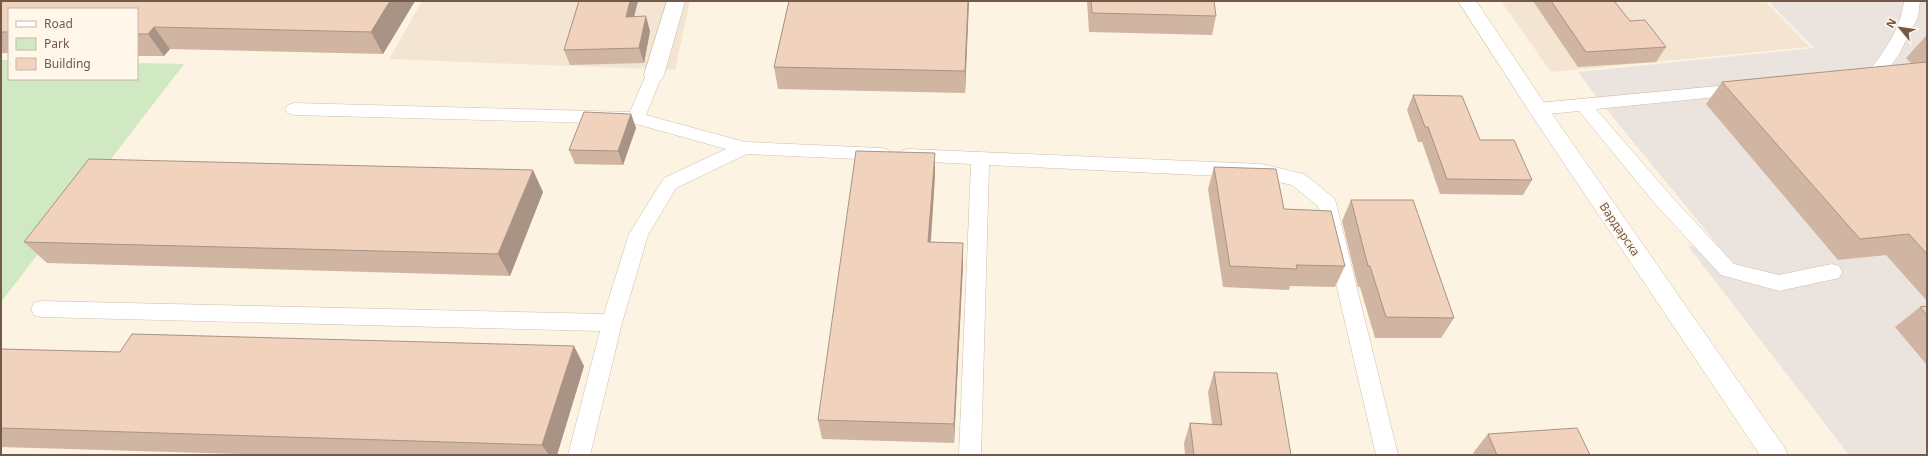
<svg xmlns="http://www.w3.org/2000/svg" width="1928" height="456" font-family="'Noto Sans',sans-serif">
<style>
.residential{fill:#f3e5d2}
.industrial{fill:#ebe4de}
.green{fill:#d1e9c2}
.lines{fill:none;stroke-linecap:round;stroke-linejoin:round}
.lane-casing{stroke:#cfbdad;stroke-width:1}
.street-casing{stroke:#cfbdad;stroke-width:1}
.secondary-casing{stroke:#d2bcaa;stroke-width:1}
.lane{fill:#fff;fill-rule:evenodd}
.street{fill:#fff;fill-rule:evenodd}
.secondary{fill:#fff;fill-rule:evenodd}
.wall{fill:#cfb5a2}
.shaded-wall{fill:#a99384}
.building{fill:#f1d2bc;stroke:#a99384}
.labels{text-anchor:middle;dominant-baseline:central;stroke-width:3;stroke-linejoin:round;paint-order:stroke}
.street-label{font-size:12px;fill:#73594a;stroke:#fff7e9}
</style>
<rect width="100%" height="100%" fill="#fcf3e3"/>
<g class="residential">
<path d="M422,1H690L675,70L389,59Z"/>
<path d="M1501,1H1765L1810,47L1551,72Z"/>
</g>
<path class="industrial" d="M1768,1H1927V455H1849L1688,246L1717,244L1602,104L1578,72L1814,48Z"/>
<path class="green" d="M1,60H9V79H137V63L184,64L1,302Z"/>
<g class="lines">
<g class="lane-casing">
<g id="lane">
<path d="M1904,1H1920L1918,17L1898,56L1880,80L1860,83L1854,81L1852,77L1854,73L1869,71C1886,50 1901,27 1904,1Z"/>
<path d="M654,69L660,71L662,75L646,115L745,142L881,148L887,149L890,154L887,159L881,160L747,154L676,188L648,235L622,323L590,455H568L600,331L41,317L34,315L31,309L34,303L41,301L604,314L629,234L664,178L726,149L636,124L294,115L288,113L285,109L288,105L294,103L630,112L646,75L648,71Z"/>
<path d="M1740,84L1746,86L1748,90L1746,94L1596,109L1671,196L1734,264L1779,275L1832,264L1839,266L1842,272L1839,278L1779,291L1721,275L1657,206L1579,111L1538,115L1532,113L1529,109L1532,105L1538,103Z"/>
<path d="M909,149L1261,164L1304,174L1334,198L1336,203L1398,455H1376L1318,206L1292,185L1261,178L989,165L981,455H959L971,164L909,161L903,160L900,155L903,150Z"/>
</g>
</g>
<g class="street-casing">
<path id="street" d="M667,1H685L664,75L661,80L654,82L647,80L644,75Z"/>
</g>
<g class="secondary-casing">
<path id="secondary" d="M1458,1H1476L1545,104L1784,447L1788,455H1760L1531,114Z"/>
</g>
<use href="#lane" class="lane"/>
<use href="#street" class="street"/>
<use href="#secondary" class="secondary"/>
</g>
<g class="wall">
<path d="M1,1H415L383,54L170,49L164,56H137V9H9V53H1Z"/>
<path d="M579,1H638L634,17L650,31L644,63L570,65L564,50Z"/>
<path d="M789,1H969L965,93L778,89L774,67Z"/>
<path d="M1087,1H1214L1216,16L1212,35L1089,32Z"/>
<path d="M1533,1H1614L1630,21L1666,47L1656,62L1578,67Z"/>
<path d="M1926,36H1927V301L1886,255L1838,260L1706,104L1722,82L1912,64L1906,58Z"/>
<path d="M1413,95L1480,140L1532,180L1523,195L1440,194L1422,142H1418L1407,110Z"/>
<path d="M631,114L636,128L623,165L575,164L569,150Z"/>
<path d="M935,153V175L931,242L963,243V264L954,443L822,439L818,420Z"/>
<path d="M1214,167L1284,209L1345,266L1335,287L1290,286L1289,290L1223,287L1208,189Z"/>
<path d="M543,192L510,276L47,263L24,242Z"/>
<path d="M1351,200L1454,318L1441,338H1375L1360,287H1358L1342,221Z"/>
<path d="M1927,306V365L1895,327L1920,307Z"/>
<path d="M1,349L584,366L557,455H277L1,447Z"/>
<path d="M1214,372L1291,455H1185L1184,443L1190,423L1212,424L1208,392Z"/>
<path d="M1488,434L1590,455H1474L1473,453Z"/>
</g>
<g class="shaded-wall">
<path d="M390,1H415L383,54L371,32Z"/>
<path d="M630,1H638L630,32L626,17Z"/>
<path d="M968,1H969L965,93V71Z"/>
<path d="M646,16L650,31L644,63L639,48Z"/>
<path d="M154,27L170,49L164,56L148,34Z"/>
<path d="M631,114L636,128L623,165L618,151Z"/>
<path d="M935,153V175L929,263L928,242Z"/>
<path d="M533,170L543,192L510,276L498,254Z"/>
<path d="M963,243V264L954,443V424Z"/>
<path d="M574,346L584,366L557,455H549L542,445Z"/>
</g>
<g class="building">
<path d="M1,1H390L371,32L154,27L148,34H137V9H9V32H1Z"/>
<path d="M579,1H630L626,17L646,16L639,48L564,50Z"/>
<path d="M789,1H968L965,71L774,67Z"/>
<path d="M1091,1H1214L1216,16L1092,13Z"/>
<path d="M1551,1H1614L1630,21L1645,20L1666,47L1586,52Z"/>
<path d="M1927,62V254L1909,234L1860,239L1722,82Z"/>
<path d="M1413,95L1462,96L1480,140H1514L1532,180L1447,179L1428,127H1425Z"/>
<path d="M584,112L631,114L618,151L569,150Z"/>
<path d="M856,151L935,153L928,242L963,243L954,424L818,420Z"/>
<path d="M89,159L533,170L498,254L24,242Z"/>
<path d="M1214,167L1276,169L1284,209L1331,211L1345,266L1296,265L1297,269L1230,266Z"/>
<path d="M1351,200H1413L1454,318L1386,317L1370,266H1368Z"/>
<path d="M1927,306V315L1920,307Z"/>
<path d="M132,334L574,346L542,445L1,428V349L120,352Z"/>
<path d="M1214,372L1277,373L1291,455H1194L1190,423L1222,425Z"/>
<path d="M1577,428L1590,455H1497L1488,434Z"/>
</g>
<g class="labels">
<g class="street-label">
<text transform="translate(1620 229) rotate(56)">Вардарска</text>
</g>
</g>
<rect width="1928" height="456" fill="none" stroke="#73594a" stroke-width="4"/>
<rect x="8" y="8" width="130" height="72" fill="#fff7e9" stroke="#c7b8a9"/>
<rect x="16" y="21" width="20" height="6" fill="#ffffff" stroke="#c7b8a9"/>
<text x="44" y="28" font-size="12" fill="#73594a">Road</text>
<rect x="16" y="38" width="20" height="12" fill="#d1e9c2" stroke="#c7b8a9"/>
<text x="44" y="48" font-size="12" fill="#73594a">Park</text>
<rect x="16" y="58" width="20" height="12" fill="#f1d2bc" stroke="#c7b8a9"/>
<text x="44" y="68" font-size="12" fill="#73594a">Building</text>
<g transform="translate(1900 28) rotate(299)" stroke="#fff7e9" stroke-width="3" paint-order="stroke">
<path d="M0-3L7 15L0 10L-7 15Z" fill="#73594a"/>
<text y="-6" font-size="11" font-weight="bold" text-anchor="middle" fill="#73594a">N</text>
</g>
</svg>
